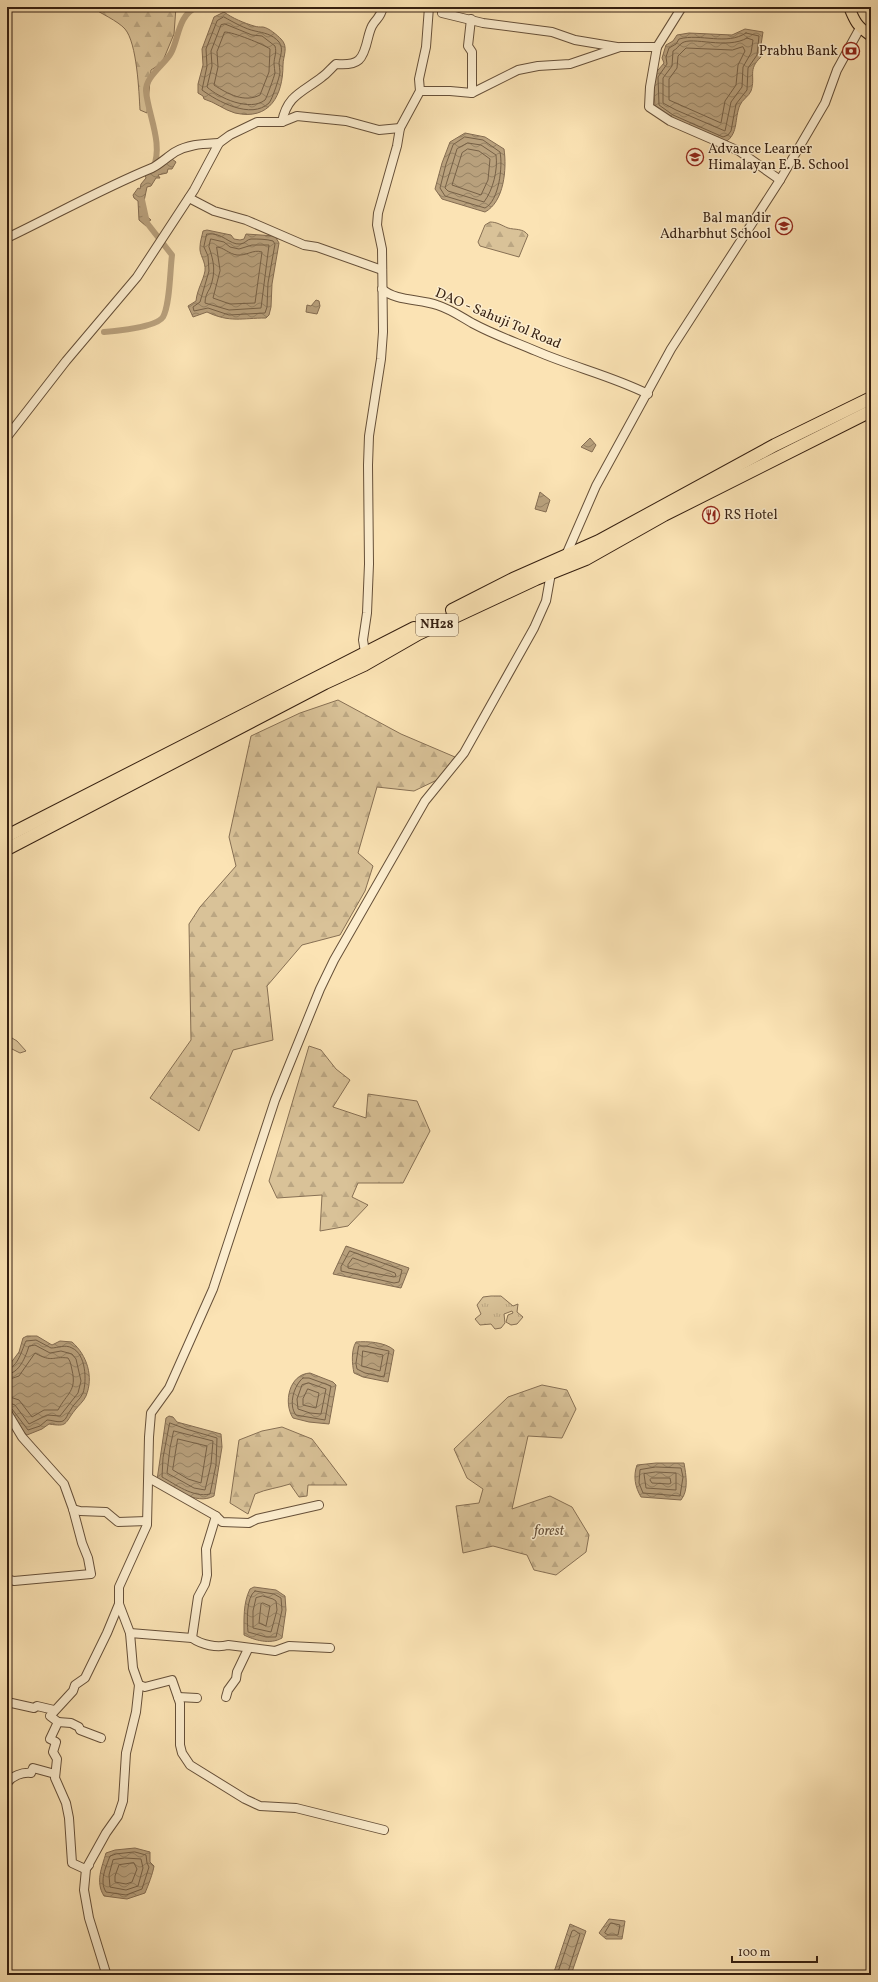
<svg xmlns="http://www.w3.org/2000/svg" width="878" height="1982" font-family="Vollkorn,serif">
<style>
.grass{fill:url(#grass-tufts);stroke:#877054}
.forest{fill:url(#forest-firs);stroke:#877054}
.water{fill:url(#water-waves);stroke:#846c51}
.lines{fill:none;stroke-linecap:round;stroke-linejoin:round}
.shore{stroke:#766046;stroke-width:1}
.canal{stroke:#b8a07c;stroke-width:6}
.minor-casing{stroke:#665039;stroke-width:10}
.major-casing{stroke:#351f10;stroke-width:12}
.highway-casing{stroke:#351f10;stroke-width:14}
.minor{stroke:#fcedce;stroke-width:8}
.major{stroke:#fbe3b4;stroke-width:10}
.highway{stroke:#fbe3b4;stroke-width:12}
.labels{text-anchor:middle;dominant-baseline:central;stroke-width:3;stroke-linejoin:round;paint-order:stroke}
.shield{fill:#fcedce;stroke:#715d49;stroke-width:1}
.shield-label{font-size:13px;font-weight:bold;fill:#351f10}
.poi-label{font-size:14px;fill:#351f10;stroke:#fcedce;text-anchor:end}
.street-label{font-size:14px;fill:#351f10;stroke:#fcedce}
.park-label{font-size:14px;font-style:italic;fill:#665039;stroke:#fcedce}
</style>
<defs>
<pattern id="grass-tufts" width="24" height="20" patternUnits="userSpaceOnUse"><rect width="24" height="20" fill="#d9c298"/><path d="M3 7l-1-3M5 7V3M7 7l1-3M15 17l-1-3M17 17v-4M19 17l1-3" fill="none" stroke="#bba682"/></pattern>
<pattern id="forest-firs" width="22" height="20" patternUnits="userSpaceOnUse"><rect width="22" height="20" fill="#d9c298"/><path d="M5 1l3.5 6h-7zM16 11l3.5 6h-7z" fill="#bba682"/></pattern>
<pattern id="water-waves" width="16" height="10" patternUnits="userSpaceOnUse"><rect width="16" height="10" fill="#b8a07c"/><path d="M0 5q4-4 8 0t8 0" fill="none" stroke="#968264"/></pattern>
</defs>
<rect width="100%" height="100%" fill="#fbe3b4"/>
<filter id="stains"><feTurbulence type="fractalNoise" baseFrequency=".005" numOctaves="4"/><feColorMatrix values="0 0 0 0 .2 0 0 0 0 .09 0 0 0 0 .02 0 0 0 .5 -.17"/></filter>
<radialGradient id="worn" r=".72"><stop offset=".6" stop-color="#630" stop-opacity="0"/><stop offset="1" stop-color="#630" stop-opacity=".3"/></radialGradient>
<g class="grass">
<path d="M7,1035L17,1041L26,1051L20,1053L12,1049L8,1052L7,1059Z"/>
<path d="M491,1296H501L513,1306L518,1304L517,1312L523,1317L517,1324L511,1325L506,1322L508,1315L513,1313L512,1311L504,1314L505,1323L501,1328L495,1329L491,1324L480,1325L475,1319L481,1314L477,1305L483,1297Z"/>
</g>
<g class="forest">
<path d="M91,7H176L174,34L162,63L151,70L147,113L140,110C139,92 137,43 125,29C118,21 100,13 91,7Z"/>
<path d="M490,222C497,222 501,225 508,228C515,230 523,228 528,235L519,257L480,246L478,242L485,225Z"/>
<path d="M338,700L401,734L455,757L437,780L414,791L377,787L358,853L373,866L365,891L340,935L302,945L267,986L273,1040L233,1050L199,1131L150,1098L191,1040L189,924L200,907L236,866L229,837L251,736L300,713Z"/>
<path d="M309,1046L321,1050L336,1069L350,1080L333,1107L366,1118L368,1094L417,1101L430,1131L403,1183H358L352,1197L368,1205L348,1226L320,1231L322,1195L277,1198L269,1181Z"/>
<path d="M542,1385L567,1390L576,1409L562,1438L528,1436L512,1509L550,1496L572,1507L589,1535L586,1552L556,1575L534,1570L527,1555L493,1546L463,1553L456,1506L479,1503L483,1489L467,1478L454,1449L508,1397Z"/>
<path d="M282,1427L312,1439L347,1485H308L307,1496L299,1497L290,1484C278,1488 266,1489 255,1494L248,1514L230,1503L239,1440L262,1431Z"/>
</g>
<g class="water">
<path d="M224,12C232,18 244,23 254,26C257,27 260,27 263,27C269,28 277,35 281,39C289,47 283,56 283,65C283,95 270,121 235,113C224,110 215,102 204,99L203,96L198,93V84L203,65L202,49L214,17Z"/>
<path d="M745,29L763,32L760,51L761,57C747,70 756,76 751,91C749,96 742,100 740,105C734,119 739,132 726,142L672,119L655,107L653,76L664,63L662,58L666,45L673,41L677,35L689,33L732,35Z"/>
<path d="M465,133L485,137L504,149C507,169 504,202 485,212L442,199L435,189L442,163L450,142Z"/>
<path d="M172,159L176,162L172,169H168L167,173L158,175L160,178H156L151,186L147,187L143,206L144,214L151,220L147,222L146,226L139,220L138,201L134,198L133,195L138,188L140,189L141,184L146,178L145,175L161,168Z"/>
<path d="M207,230L231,235L234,239L240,240L244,239L246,234L275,236L279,243L272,284L271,307L269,315L266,318C242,318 230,323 207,312L193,317L188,306L196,301C197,290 203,281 205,271C206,261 199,255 200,247C200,242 202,236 203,231Z"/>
<path d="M316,300L319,301L320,306L317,314L306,312L307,305L311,306Z"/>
<path d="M590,438L596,445L592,452L581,447Z"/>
<path d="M540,492L550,500L546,512L535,509Z"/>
<path d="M346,1246L409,1268L401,1288L333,1274Z"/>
<path d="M27,1336H37L52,1345L60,1341L72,1342C87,1355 94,1377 86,1396C84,1401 78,1406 75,1410C64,1424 68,1427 49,1424L42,1429L27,1435L19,1427L7,1406V1368L19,1352L23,1338Z"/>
<path d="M356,1342C367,1341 385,1342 394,1350L388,1382L363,1377L354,1373C352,1364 351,1350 356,1342Z"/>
<path d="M310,1373L333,1382L336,1385L329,1424L309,1422L293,1418C283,1403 289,1374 310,1373Z"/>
<path d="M169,1416L173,1417L177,1422L221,1434L222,1447L214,1496C195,1506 174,1487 157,1480L166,1418Z"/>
<path d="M656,1463H684C686,1475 689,1490 681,1500L641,1497C635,1487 633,1476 637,1465Z"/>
<path d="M254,1587L276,1590L285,1596L286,1610L282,1638C270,1645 254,1640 244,1635C244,1619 243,1603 250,1589Z"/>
<path d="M135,1848L150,1852V1862L154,1866C153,1873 148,1886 145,1893L127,1899L104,1896C95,1882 102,1867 106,1853L115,1850Z"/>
<path d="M609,1919L625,1921L622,1939H606L599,1933Z"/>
<path d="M570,1924L586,1931L571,1975H553Z"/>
</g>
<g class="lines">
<g class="shore">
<path d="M224,17C233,22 245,29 255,31C264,33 272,34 279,42C284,49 280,56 279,63C279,66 280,69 280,72C280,76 272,100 269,103C251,120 217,101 202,90L207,66L206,49L217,21Z"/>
<path d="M225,24L252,35L262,36L275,46C277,53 274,57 274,64C274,67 275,70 275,73C274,77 267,97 265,100C250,112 219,98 207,87L212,66L211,51L221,25Z"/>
<path d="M225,32C233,32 263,44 270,49L269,72L260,95C244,103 228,94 214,85L218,67L217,52Z"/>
<path d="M746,33L759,36L757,55L748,68L747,90L736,104L731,131L728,135L723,137L673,115L659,105L658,77L667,64L666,57L669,48L676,44L679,39C701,33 726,46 746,33Z"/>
<path d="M747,38L753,40L751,53L743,67L742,87L731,102L725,131L676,110L663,103V78L672,66L673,51C677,49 679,45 682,43C692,36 727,50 747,38Z"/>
<path d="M743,47L745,51L738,65L736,85L725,101L721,123L669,100V79L677,68L678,56L686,48L732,50Z"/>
<path d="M465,137L483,140L500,152C503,166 499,201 485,208L445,196L440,188L446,164L453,145Z"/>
<path d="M468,143L481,145L496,155C498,170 493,190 484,202L448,191L445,188L457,149Z"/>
<path d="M468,149L479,151L490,159L488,180L481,195L452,185L462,153Z"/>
<path d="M207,234C223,232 229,245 240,244C245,244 247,239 251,239C257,239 267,239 273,241L275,244L268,283L267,307L265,313L229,315L208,308L194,311L193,307L200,302L209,271L208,256L204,247Z"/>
<path d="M211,239L224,242L230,247L239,249L252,245H269L261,308L229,310L205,303C205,297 207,293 210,288C216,272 214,262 209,247Z"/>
<path d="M217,247C223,247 229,254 237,255C247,256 253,249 262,252L255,303L230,304L213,298L220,271Z"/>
<path d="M350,1251L402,1270L399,1282L394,1283L341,1271V1267Z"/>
<path d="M353,1258L395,1273L396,1276L394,1277L348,1268V1265Z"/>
<path d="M359,1346H366L389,1351L384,1377L365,1373L357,1369L356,1364Z"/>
<path d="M363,1351L383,1355L380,1371L362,1366Z"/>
<path d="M7,1369C18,1368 22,1349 26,1341L36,1340L51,1348C58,1348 65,1344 72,1348C86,1354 87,1381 83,1393C80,1400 73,1404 70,1411C67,1414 67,1419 63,1421C58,1423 52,1420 47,1420L40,1426L28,1430L12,1409L7,1407"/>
<path d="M7,1374C19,1374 26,1356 29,1346L35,1345L50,1353L61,1351L72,1354L76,1359L81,1381L78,1393L60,1416L47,1415L29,1424L15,1405L7,1402"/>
<path d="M303,1378H309L331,1386L325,1420L296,1415C288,1405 294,1385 303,1378Z"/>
<path d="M7,1380L19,1376L35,1353C53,1363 52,1356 68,1358C71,1362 71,1366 72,1370C77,1391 67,1393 58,1410H44L32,1417L19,1400L7,1396"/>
<path d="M309,1383L326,1389L321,1414L310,1413L298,1409L297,1399L302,1385Z"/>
<path d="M308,1389L319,1393L316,1408L303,1405V1399Z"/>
<path d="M170,1423L186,1429L217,1438L216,1465L210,1494C193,1498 175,1484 162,1477L163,1458Z"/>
<path d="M174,1431L213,1441L211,1464L205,1490L194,1488L167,1473L170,1448Z"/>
<path d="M178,1439L207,1446L201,1483L188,1479L173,1470Z"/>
<path d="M656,1467L681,1468L683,1477L680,1496L643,1493L639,1483L640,1470Z"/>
<path d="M656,1472L676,1473V1490L646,1488L644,1474Z"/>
<path d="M652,1478H670L671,1483L669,1484L652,1483L650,1480Z"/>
<path d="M255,1591L274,1594L281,1598L282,1610L276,1637H266L248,1632C247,1622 246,1597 255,1591Z"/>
<path d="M263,1596L273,1599L276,1601L277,1610L271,1632L253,1628V1611L256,1598Z"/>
<path d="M263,1603L270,1606L266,1626L259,1623L261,1604Z"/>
<path d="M135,1852L146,1855L147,1863L149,1867L142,1889L126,1895L106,1892C99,1881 106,1867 110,1856L116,1854Z"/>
<path d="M125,1858L141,1859L143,1868L138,1886L126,1890L110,1887L109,1875L113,1860Z"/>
<path d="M134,1863L137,1869L132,1882L126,1884L115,1882V1876L119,1865Z"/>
<path d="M611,1923L620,1925L618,1935H608L605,1933Z"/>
<path d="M557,1975L572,1931L574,1930L580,1934L567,1975"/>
</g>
<g class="canal">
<path d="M203,7H211"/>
<path d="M153,169C164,144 148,115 146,91C145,77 165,64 171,53C179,38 178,15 197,7"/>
<path d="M104,332C116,331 157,327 163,317C170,305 170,270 172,255L147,223L142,200"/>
</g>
<g class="minor-casing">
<g id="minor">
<path d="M442,13L483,23L552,32L575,40L617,47"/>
<path d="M471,19L468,46L472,52V93"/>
<path d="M657,47L650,87L649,107L670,121L739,151L780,180"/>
<path d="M420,91H450L472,93L518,70L538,66L570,64L620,47H657L682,7"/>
<path d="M282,122C287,95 303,92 322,77C328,73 331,68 336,64C359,66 363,60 368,38C369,34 370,30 372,26C377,17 380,19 383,7"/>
<path d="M189,198L214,211L246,220L304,245L317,247L382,270"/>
<path d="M7,238C55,215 103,188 152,168C160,164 167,157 175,152C189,144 203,144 219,143"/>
<path d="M382,289C395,301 420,299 437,305C450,309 460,316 472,323C492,334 515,342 536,351C573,367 612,376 648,394"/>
<path d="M7,437L66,361L137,277L194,190L219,143L230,135L257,122H282L297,116L346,121L379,130L400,128"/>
<path d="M566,555L596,486L671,349L780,180L825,103L837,70L860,28"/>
<path d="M365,652L363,640L367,613L369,564L368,465L369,436L381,359L383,332L382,249L377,225L378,213L397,146L400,128L420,91L419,79L426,47L429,7"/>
<path d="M7,1412L22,1437L64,1484L73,1509L82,1543L88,1558L91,1574L14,1581L7,1579"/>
<path d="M149,1478L216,1516L222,1522L249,1523L257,1519L319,1505"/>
<path d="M73,1509L80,1511L106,1512L118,1522L147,1521"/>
<path d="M216,1516L206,1549L207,1575L205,1584L198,1597L192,1638C202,1645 217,1648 228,1645L275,1651L289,1646L330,1648"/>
<path d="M130,1633L192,1638"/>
<path d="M139,1685L145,1687L172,1680L180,1703V1745L182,1753L190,1765L245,1799L260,1806L296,1808L384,1830"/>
<path d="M178,1697L197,1698"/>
<path d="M226,1697L228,1690L236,1679L237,1672L248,1649"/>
<path d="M7,1702L34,1708L37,1706L54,1710"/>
<path d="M58,1722L71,1723L79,1727L80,1730L101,1738"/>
<path d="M7,1783C12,1776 22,1772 31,1773L33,1768L55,1774"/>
<path d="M89,1865L85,1869L72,1863L69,1818L66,1803L55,1778L57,1759L53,1752L56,1742L50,1739L58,1722L50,1716L73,1691L75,1685L85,1678L107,1633L119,1604"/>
<path d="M106,1973L89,1918L84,1890L86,1869L106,1833L118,1816L123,1801L126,1753L136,1712L139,1685L133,1668L130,1633L119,1604V1587L147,1525L149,1437L151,1413L169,1388L213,1289L275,1100L320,989L334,960L425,801L464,753L534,628L546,601L551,573"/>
</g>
</g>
<g class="major-casing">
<path id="major" d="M849,7C855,22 857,26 871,36"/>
</g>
<g class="highway-casing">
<g id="highway">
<path d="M452,610L513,579L599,541L775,445L871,398"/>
<path d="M7,836L414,628"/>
<path d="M7,849L325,683L364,665L418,634L536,579L586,559L664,515L871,411"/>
</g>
</g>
<use href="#minor" class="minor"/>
<use href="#major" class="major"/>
<use href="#highway" class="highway"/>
</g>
<defs>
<g id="bank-ring" transform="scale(0.9)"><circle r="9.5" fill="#fcedce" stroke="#8f2418" stroke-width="1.5"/><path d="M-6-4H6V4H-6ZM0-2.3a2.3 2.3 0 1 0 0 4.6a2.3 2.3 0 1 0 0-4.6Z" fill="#8f2418"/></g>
<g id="school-ring" transform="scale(0.9)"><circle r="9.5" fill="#fcedce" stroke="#8f2418" stroke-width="1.5"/><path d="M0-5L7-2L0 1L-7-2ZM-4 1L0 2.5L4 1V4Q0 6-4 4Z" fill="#8f2418"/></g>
<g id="restaurant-ring" transform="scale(0.9)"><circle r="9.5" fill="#fcedce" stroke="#8f2418" stroke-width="1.5"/><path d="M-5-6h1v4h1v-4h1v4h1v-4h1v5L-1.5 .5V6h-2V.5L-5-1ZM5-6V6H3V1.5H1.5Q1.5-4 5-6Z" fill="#8f2418"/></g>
</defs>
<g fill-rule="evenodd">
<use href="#bank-ring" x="851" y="51"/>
<use href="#school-ring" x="695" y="157"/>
<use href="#school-ring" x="784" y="226"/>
<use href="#restaurant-ring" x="711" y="515"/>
</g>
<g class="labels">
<rect class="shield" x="416" y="614" width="42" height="22" rx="3"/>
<g class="shield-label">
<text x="437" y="625">NH28</text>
</g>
<g class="poi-label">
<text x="838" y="51">Prabhu Bank</text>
<text x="708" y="149" text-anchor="start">Advance Learner<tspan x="708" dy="16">Himalayan E. B. School</tspan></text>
<text x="771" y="218">Bal mandir<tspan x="771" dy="16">Adharbhut School</tspan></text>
<text x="724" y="515" text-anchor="start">RS Hotel</text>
</g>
<g class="street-label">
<text transform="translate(498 319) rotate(23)">DAO - Sahuji Tol Road</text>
</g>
<g class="park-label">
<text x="549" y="1531">forest</text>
</g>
</g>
<rect width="878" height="1982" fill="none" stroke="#fbe3b4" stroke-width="24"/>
<rect x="8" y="8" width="862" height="1966" fill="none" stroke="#351f10" stroke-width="2"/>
<rect x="12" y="12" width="854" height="1958" fill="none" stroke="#351f10"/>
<path d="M732 1956v6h85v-6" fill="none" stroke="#351f10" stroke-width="2"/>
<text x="738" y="1956" font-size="12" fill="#351f10" stroke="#fcedce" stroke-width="3" paint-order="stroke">100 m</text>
<rect width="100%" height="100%" filter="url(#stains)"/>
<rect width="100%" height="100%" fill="url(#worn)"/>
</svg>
